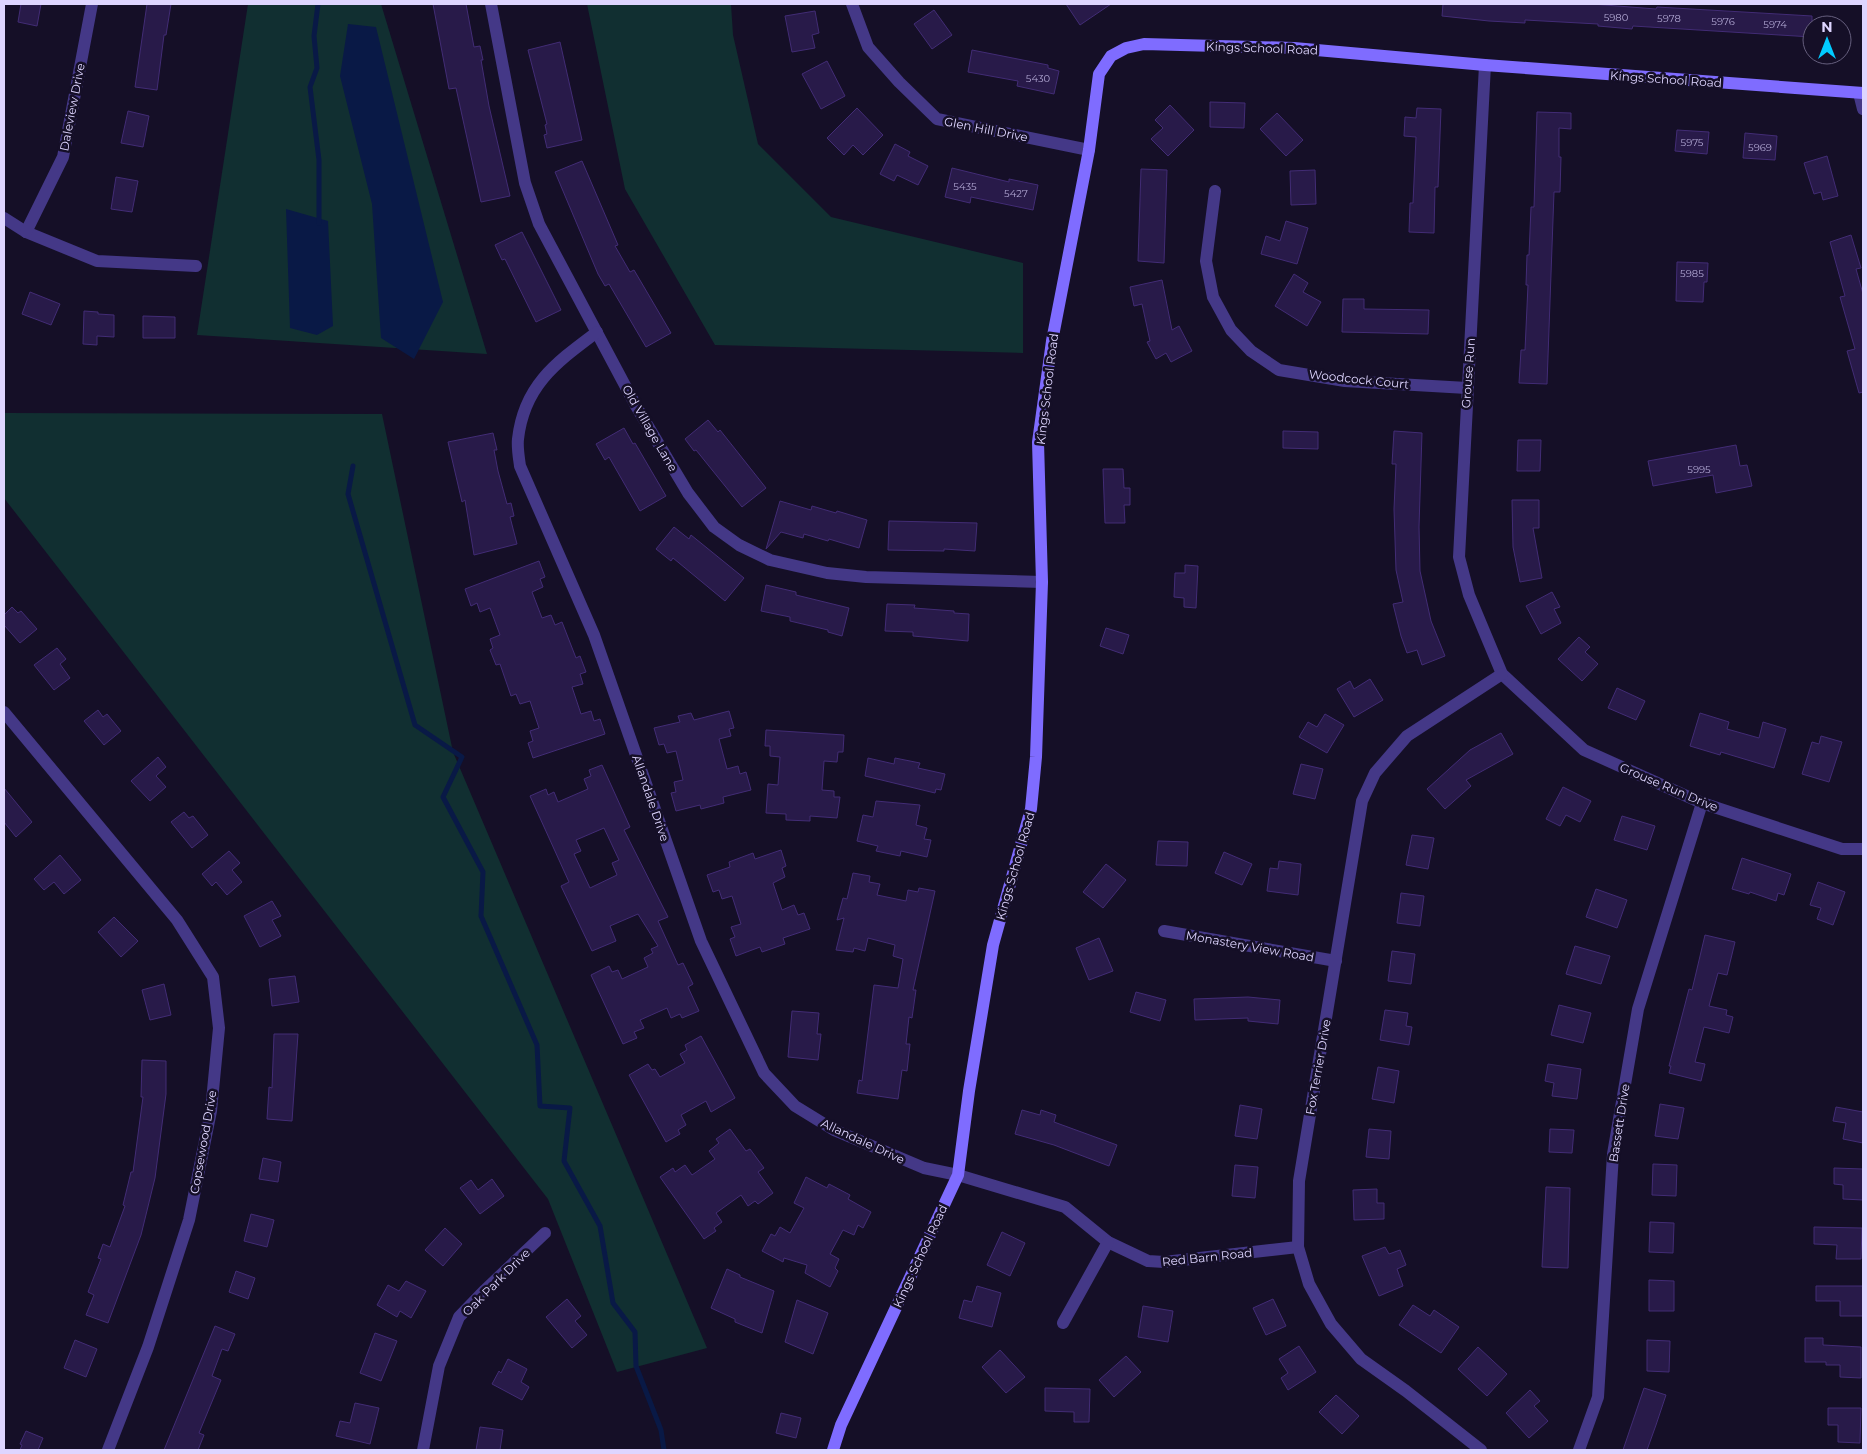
<svg xmlns="http://www.w3.org/2000/svg" width="1867" height="1454" font-family="Montserrat,sans-serif">
<style>
.green{fill:#112f31}
.water{fill:#091946}
.lines{fill:none;stroke-linecap:round;stroke-linejoin:round}
.stream{stroke:#091946;stroke-width:5}
.building{fill:#281a49;stroke:#422c75;fill-rule:evenodd}
.street{stroke:#443887;stroke-width:12}
.secondary{stroke:#7f6cff;stroke-width:12}
.labels{text-anchor:middle;dominant-baseline:central;stroke-width:5;stroke-linejoin:round;paint-order:stroke}
.number-label{font-size:10px;fill:#b0a6d2}
.street-label{font-size:12px;fill:#ded5ff;stroke:#150f27}
</style>
<rect width="100%" height="100%" fill="#150f27"/>
<g class="green">
<path d="M248,4H381L487,354L197,335Z"/>
<path d="M587,4H731L733,35L758,144L831,217L1023,263V353L715,345L625,189Z"/>
<path d="M4,413L382,414L453,752L707,1348L617,1372L548,1199L4,498Z"/>
</g>
<g class="water">
<path d="M348,24L376,27L443,302L414,359L381,338L372,204L340,76Z"/>
<path d="M286,209L328,221L333,326L317,335L290,328Z"/>
</g>
<g class="lines">
<g class="stream">
<path d="M318,4L314,36L317,68L310,87L319,160V223"/>
<path d="M353,466L348,494L415,725L462,757L443,797L483,872L481,916L537,1045L540,1106L570,1108L564,1161L600,1226L613,1303L635,1332L636,1366L661,1430L664,1450"/>
</g>
</g>
<g class="building">
<path d="M21,4H41L37,26L18,22Z"/>
<path d="M147,4H171L166,35H164L157,90L135,87Z"/>
<path d="M433,4H466L474,47L480,46L483,60H481L489,106L510,196L481,202L456,88L449,89Z"/>
<path d="M1066,4H1111L1080,25Z"/>
<path d="M1443,4H1592L1656,9L1657,7L1812,16V37L1633,26L1632,29L1598,26V24L1525,20V23L1489,21L1442,16Z"/>
<path d="M934,10L952,35L932,49L914,24Z"/>
<path d="M815,11L819,33L812,35L815,48L792,52L785,16Z"/>
<path d="M560,42L582,140L547,148L544,135L547,134L545,125L547,124L528,50Z"/>
<path d="M972,50L1048,65V68L1059,71L1054,94L1017,86L1018,81L968,72Z"/>
<path d="M827,61L845,96L821,109L802,74Z"/>
<path d="M1210,102L1245,103L1244,128L1210,127Z"/>
<path d="M1170,105L1194,130L1168,156L1151,139L1163,128L1155,120Z"/>
<path d="M857,108L883,135L863,155L853,145L844,155L827,138Z"/>
<path d="M1417,108L1441,109L1438,187H1435L1434,233L1409,232L1410,203H1413L1416,137L1404,136L1405,117L1416,118Z"/>
<path d="M128,111L149,116L143,147L121,143Z"/>
<path d="M1537,112L1571,113V129L1559,128V157H1561L1560,192H1554L1547,384L1519,383L1521,350H1525L1528,285H1526L1527,255H1529L1531,207H1534Z"/>
<path d="M1277,113L1303,140L1286,156L1260,129Z"/>
<path d="M1677,130L1709,132L1707,154L1675,151Z"/>
<path d="M1745,133L1777,136L1775,160L1743,158Z"/>
<path d="M895,144L910,152L908,156L928,166L918,185L897,175L894,181L880,174Z"/>
<path d="M1827,156L1838,196L1823,200L1821,192L1814,194L1804,163Z"/>
<path d="M582,161L618,245L615,246L630,272L634,270L671,333L646,347L609,284L605,286L598,274L555,172Z"/>
<path d="M952,168L1009,182V179L1038,185L1033,210L971,197L970,203L945,197Z"/>
<path d="M1141,169L1167,170L1164,263L1138,261Z"/>
<path d="M1315,170L1316,204L1291,205L1290,171Z"/>
<path d="M116,177L138,181L132,212L111,209Z"/>
<path d="M1286,221L1308,228L1297,264L1261,254L1266,236L1280,241Z"/>
<path d="M522,232L561,310L536,322L505,259L502,260L495,245Z"/>
<path d="M1851,235L1861,268L1856,269L1863,294V392L1859,393L1847,351L1855,349L1840,297L1845,296L1830,242Z"/>
<path d="M1677,262L1708,263L1707,282H1704L1703,302L1676,301Z"/>
<path d="M1294,274L1308,283L1303,292L1321,302L1307,326L1275,306Z"/>
<path d="M1162,280L1172,330L1179,326L1192,351L1171,362L1166,353L1156,359L1147,342L1150,341L1142,304L1134,306L1130,287Z"/>
<path d="M30,292L60,304L51,325L22,314Z"/>
<path d="M1343,299H1364V309L1429,310L1428,334L1342,332Z"/>
<path d="M84,311L98,312V314L114,315V337L97,336V345L83,344Z"/>
<path d="M143,316L175,317V338H143Z"/>
<path d="M708,420L718,432L720,430L766,488L742,507L696,450L694,451L685,439Z"/>
<path d="M624,428L633,444L635,443L666,496L640,511L609,457L605,460L596,444Z"/>
<path d="M1283,431L1318,432V449L1283,448Z"/>
<path d="M1394,431L1422,433L1419,527L1420,571L1431,621L1445,656L1422,665L1417,650L1407,653L1401,636L1393,604L1403,602L1396,570L1394,509L1396,464H1392Z"/>
<path d="M493,433L497,450H494L498,471L507,504L511,503L514,516L510,517L517,544L474,555L465,500L462,502L448,442Z"/>
<path d="M1518,440H1541L1540,471H1517Z"/>
<path d="M1736,445L1740,466L1747,465L1752,486L1716,493L1713,475L1653,486L1648,461Z"/>
<path d="M1103,469H1123L1124,488H1130V505H1124L1125,523H1105Z"/>
<path d="M1512,500H1539V528H1533L1542,578L1520,582L1513,547Z"/>
<path d="M780,501L811,510L812,506L836,513L837,511L867,520L859,548L829,539L828,541L804,534L803,538L781,532L766,549Z"/>
<path d="M889,521L977,523L975,551L944,549V551L888,550Z"/>
<path d="M674,527L689,539L691,535L744,578L725,601L673,558L671,561L656,549Z"/>
<path d="M539,561L545,577L540,579L543,587L532,592L542,618L551,615L555,625L562,622L576,658L580,656L586,672L580,674L583,684L572,687L581,714L591,711L594,721L600,719L605,734L533,758L528,743L533,741L530,731L539,728L530,701L520,704L516,694L511,696L500,664L496,665L490,650L493,648L490,639L500,635L490,608L480,612L477,603L471,606L465,589Z"/>
<path d="M1185,565L1198,566L1196,608L1184,607V598L1174,597L1175,573H1185Z"/>
<path d="M766,585L796,592V595L849,608L842,636L828,632V630L790,621V617L761,611Z"/>
<path d="M1552,592L1560,607L1554,609L1561,623L1541,634L1526,606Z"/>
<path d="M887,604L915,605L914,608L954,611V613L969,614L968,641L913,636V632L885,631Z"/>
<path d="M12,607L18,613L21,611L37,629L20,643L4,625V615Z"/>
<path d="M1106,628L1129,635L1123,654L1100,646Z"/>
<path d="M1579,637L1590,647L1585,652L1598,664L1582,681L1558,659Z"/>
<path d="M57,648L66,659L60,664L70,678L54,690L34,665Z"/>
<path d="M1370,679L1383,700L1354,717L1337,689L1350,681L1354,689Z"/>
<path d="M1617,688L1645,701L1636,720L1608,708Z"/>
<path d="M98,710L103,717L107,714L121,731L104,745L84,721Z"/>
<path d="M729,711L734,728L729,729L731,736L719,739L727,769L738,766L740,774L746,772L751,790L723,797L724,803L701,809L700,805L676,811L671,793L676,792L674,782L683,780L676,751L667,753L664,744L659,745L654,728L680,722L678,716L691,713L694,720Z"/>
<path d="M1700,713L1729,722L1727,729L1759,738L1763,722L1786,729L1774,768L1721,752L1720,755L1690,746Z"/>
<path d="M1325,714L1344,725L1327,753L1299,737L1308,722L1317,727Z"/>
<path d="M766,730L844,735L843,752H838L837,762L824,761L822,790L834,791V797H840L837,818L810,816V821L786,820V814L766,813L768,784L778,785L780,757L770,756V746H765Z"/>
<path d="M1501,733L1513,754L1466,780L1471,786L1445,809L1427,789L1470,750Z"/>
<path d="M1821,736L1842,742L1829,782L1802,774L1812,742L1819,744Z"/>
<path d="M158,757L166,767L156,776L166,787L150,801L131,781Z"/>
<path d="M868,758L894,764L895,758L920,763L918,768L945,774L941,790L936,789L935,793L865,776Z"/>
<path d="M1301,764L1323,769L1315,799L1293,794Z"/>
<path d="M602,765L630,827L624,830L668,917L658,921L678,965L683,963L693,984L688,987L699,1011L682,1018L680,1014L671,1018L667,1008L640,1020L644,1028L634,1032L637,1038L623,1044L591,975L609,966L612,972L618,970L622,979L648,967L644,958L653,953L651,949L658,946L638,914L610,926L616,941L592,951L561,886L569,882L530,796L546,789L548,795L554,792L558,802L588,789L584,779L591,776L589,770ZM604,828L619,860L612,863L617,875L590,888L574,854L581,851L576,840Z"/>
<path d="M1563,787L1591,801L1580,822L1566,815L1560,826L1546,819Z"/>
<path d="M4,788L32,822L16,837L4,822Z"/>
<path d="M876,801L920,805L916,825L927,828L924,839L931,840L927,857L901,851L900,856L876,851L878,846L857,841L863,815L873,817Z"/>
<path d="M184,812L189,818L193,816L208,835L192,848L171,822Z"/>
<path d="M1622,816L1655,826L1647,850L1614,840Z"/>
<path d="M1412,835L1434,838L1428,869L1406,865Z"/>
<path d="M1158,841L1188,842L1187,866L1156,865Z"/>
<path d="M781,850L786,866L782,868L785,877L773,883L782,910L794,905L798,915L804,913L810,929L783,938L785,944L762,952L760,947L736,956L730,939L735,937L731,927L741,924L732,896L722,899L719,890L713,892L707,875L730,867L729,862L753,853L755,859Z"/>
<path d="M229,851L240,863L232,870L242,882L227,895L216,882L212,886L202,874Z"/>
<path d="M1224,852L1252,864L1242,885L1215,873Z"/>
<path d="M60,855L81,880L64,894L54,882L44,890L34,879Z"/>
<path d="M1742,858L1791,874L1784,895L1778,893L1776,901L1750,892L1749,894L1732,889Z"/>
<path d="M1279,861L1301,864L1298,895L1267,891L1270,868L1278,869Z"/>
<path d="M1106,864L1126,880L1103,908L1083,892Z"/>
<path d="M853,873L870,876L869,882L880,884L877,895L906,901L908,890L918,892L919,888L935,891L913,990H916L912,1018L909,1017L906,1044H910L907,1071L902,1070L898,1099L857,1093L859,1080L862,1081L874,985L898,988L903,959L893,956L895,945L868,938L865,951L854,948L853,952L836,950L844,918L837,920L843,898L847,899Z"/>
<path d="M1818,882L1845,892L1833,925L1817,919L1821,908L1810,905Z"/>
<path d="M1596,889L1627,900L1617,928L1586,917Z"/>
<path d="M1401,893L1424,896L1420,926L1397,923Z"/>
<path d="M272,901L281,916L272,920L281,936L260,947L244,916Z"/>
<path d="M114,917L138,941L121,957L98,932Z"/>
<path d="M1705,935L1735,942L1727,975L1718,973L1709,1006L1727,1010L1726,1015L1733,1017L1729,1033L1704,1027L1695,1062L1705,1064L1701,1081L1669,1073L1671,1066H1669L1689,989L1692,990Z"/>
<path d="M1099,938L1113,971L1089,980L1076,948Z"/>
<path d="M1575,946L1610,956L1601,984L1566,974Z"/>
<path d="M1392,951L1415,954L1411,984L1388,981Z"/>
<path d="M295,976L299,1002L272,1006L269,979Z"/>
<path d="M164,984L171,1015L150,1020L142,990Z"/>
<path d="M1136,992L1166,1000L1160,1021L1130,1012Z"/>
<path d="M1248,997L1280,1000L1278,1024L1248,1021V1018L1195,1020L1194,999Z"/>
<path d="M1559,1005L1591,1013L1583,1043L1551,1035Z"/>
<path d="M1385,1010L1408,1013L1406,1026L1412,1027L1409,1045L1380,1040Z"/>
<path d="M792,1011L819,1013L817,1034H821L818,1060L788,1057Z"/>
<path d="M274,1034H298L292,1121L267,1119L269,1087L272,1088Z"/>
<path d="M701,1036L735,1098L711,1112L706,1101L681,1115L686,1125L678,1130L680,1134L666,1142L629,1075L648,1064L652,1070L655,1069L660,1077L685,1063L680,1054L687,1050L685,1045Z"/>
<path d="M142,1060L166,1061V1094L155,1178L141,1235L108,1323L86,1315L94,1295L88,1292L101,1259L98,1258L103,1244L110,1247L125,1206L123,1205L131,1172H133L143,1097H141Z"/>
<path d="M1548,1064L1581,1069L1577,1099L1552,1096L1554,1083L1545,1081Z"/>
<path d="M1378,1067L1399,1071L1394,1103L1372,1099Z"/>
<path d="M1660,1104L1684,1108L1678,1139L1655,1136Z"/>
<path d="M1240,1105L1262,1109L1257,1139L1235,1136Z"/>
<path d="M1836,1107L1863,1112V1143L1843,1139L1846,1123L1833,1121Z"/>
<path d="M1022,1110L1040,1115L1041,1110L1056,1115L1054,1122L1117,1145L1109,1166L1054,1145L1015,1134Z"/>
<path d="M730,1129L746,1151L750,1149L764,1168L758,1172L773,1193L758,1204L755,1201L748,1206L741,1195L716,1213L722,1222L714,1228L716,1231L704,1239L660,1177L673,1168L675,1172L685,1165L692,1175L715,1159L709,1151L719,1143L716,1139Z"/>
<path d="M1369,1129L1391,1131L1389,1159L1366,1157Z"/>
<path d="M1550,1129L1574,1130L1572,1153L1549,1152Z"/>
<path d="M263,1158L281,1162L278,1182L259,1179Z"/>
<path d="M1653,1164L1677,1165L1676,1196L1652,1195Z"/>
<path d="M1235,1165L1258,1167L1255,1198L1232,1196Z"/>
<path d="M1834,1168L1863,1169V1200L1843,1199V1185L1834,1184Z"/>
<path d="M806,1177L827,1188L829,1184L850,1195L848,1199L871,1212L863,1228L858,1225L854,1235L843,1230L830,1254L839,1259L835,1268L838,1271L830,1287L805,1273L807,1265L784,1258L783,1262L762,1251L771,1234L775,1236L780,1227L790,1233L804,1208L794,1203Z"/>
<path d="M492,1179L504,1196L480,1214L460,1188L471,1180L478,1190Z"/>
<path d="M1546,1187L1570,1188L1568,1268L1542,1267Z"/>
<path d="M1377,1189V1203H1384V1219L1354,1220L1353,1190Z"/>
<path d="M251,1214L274,1220L267,1247L244,1241Z"/>
<path d="M1650,1222L1674,1223L1673,1253L1649,1252Z"/>
<path d="M1814,1227L1862,1228L1861,1259H1836L1837,1245L1814,1244Z"/>
<path d="M445,1228L462,1244L443,1266L425,1250Z"/>
<path d="M1002,1232L1025,1243L1010,1276L987,1265Z"/>
<path d="M1385,1247L1389,1254L1400,1250L1406,1265L1397,1269L1403,1286L1379,1296L1362,1256Z"/>
<path d="M727,1269L740,1275V1277L774,1291L762,1333L735,1322V1319L711,1308Z"/>
<path d="M236,1271L255,1278L248,1299L229,1292Z"/>
<path d="M1649,1280L1674,1281V1311H1649Z"/>
<path d="M406,1281L426,1291L411,1318L400,1311L397,1317L377,1305L388,1285L399,1291Z"/>
<path d="M977,1286L1001,1293L992,1327L959,1318L964,1300L972,1302Z"/>
<path d="M1816,1286H1863V1316H1840V1301H1816Z"/>
<path d="M567,1299L581,1316L575,1321L587,1335L572,1348L546,1317Z"/>
<path d="M1273,1299L1286,1326L1266,1335L1253,1308Z"/>
<path d="M797,1300L828,1313L813,1354L785,1342Z"/>
<path d="M1413,1305L1430,1316L1434,1310L1459,1327L1441,1353L1399,1325Z"/>
<path d="M1143,1306L1173,1311L1168,1342L1138,1337Z"/>
<path d="M215,1326L235,1334L228,1351L222,1349L212,1376L221,1380L199,1433L204,1435L198,1450H164Z"/>
<path d="M375,1333L397,1341L381,1381L360,1373Z"/>
<path d="M1805,1338H1823V1345L1861,1347V1378L1840,1377V1365H1826V1362H1805Z"/>
<path d="M75,1340L97,1349L86,1377L64,1368Z"/>
<path d="M1647,1340L1670,1341L1669,1372L1647,1371Z"/>
<path d="M1299,1346L1316,1372L1288,1390L1281,1378L1288,1373L1279,1359Z"/>
<path d="M1478,1347L1507,1374L1487,1396L1458,1369Z"/>
<path d="M1000,1350L1025,1377L1006,1393L982,1367Z"/>
<path d="M1126,1356L1141,1372L1114,1397L1099,1380Z"/>
<path d="M508,1359L527,1369L521,1382L529,1387L522,1400L492,1384L499,1371L501,1373Z"/>
<path d="M1045,1388L1090,1389L1089,1422H1074V1412L1045,1411Z"/>
<path d="M1644,1388L1666,1395L1656,1425L1647,1450H1623Z"/>
<path d="M1530,1390L1540,1401L1534,1406L1548,1421L1529,1438L1506,1413Z"/>
<path d="M1336,1395L1359,1416L1342,1434L1319,1412Z"/>
<path d="M355,1403L379,1408L370,1444L336,1436L340,1421L350,1423Z"/>
<path d="M1828,1408H1861L1860,1443L1838,1442V1425H1828Z"/>
<path d="M781,1413L801,1418L796,1438L776,1433Z"/>
<path d="M480,1427L503,1430L500,1450H476Z"/>
<path d="M26,1431L43,1438L38,1450H20L22,1445L20,1444Z"/>
</g>
<g class="lines">
<g class="street">
<path d="M491,4L525,183L539,224L636,406L688,493L714,527L739,545L770,560L827,573L866,577L1042,582"/>
<path d="M852,4L868,47L899,82L937,119L1089,150"/>
<path d="M1485,65L1459,557L1469,595L1502,674L1584,750L1702,803L1842,849H1863"/>
<path d="M1859,93L1863,109"/>
<path d="M1215,191L1206,261L1213,297L1231,330L1251,351L1279,370L1345,381L1467,388"/>
<path d="M4,218L26,232L97,261L196,266"/>
<path d="M26,232L63,157L92,4"/>
<path d="M597,332C557,362 524,385 518,439C517,448 519,458 520,466L594,635L701,941L764,1073L795,1106L834,1130L924,1168L958,1175L1065,1207L1108,1242L1148,1261L1164,1262L1298,1247"/>
<path d="M4,712L177,920L213,977L219,1028L211,1111L189,1220L148,1347L108,1450"/>
<path d="M1164,931L1336,961"/>
<path d="M1063,1323L1108,1242"/>
<path d="M423,1450L439,1366L459,1317L485,1290L545,1233"/>
<path d="M1481,1450L1406,1391L1361,1359L1331,1324L1309,1284L1298,1247L1299,1181L1362,801L1375,773L1407,736L1502,674"/>
<path d="M1579,1450L1598,1397L1613,1154L1638,1009L1702,803"/>
</g>
<path class="secondary" d="M833,1450L841,1425L958,1175L969,1091L993,945L1031,809L1036,757L1042,582L1038,442L1052,341L1089,150L1099,74L1111,56L1126,48L1144,44L1294,48L1485,65L1863,93"/>
</g>
<g class="labels">
<g class="number-label">
<text x="1616" y="17">5980</text>
<text x="1669" y="18">5978</text>
<text x="1723" y="21">5976</text>
<text x="1775" y="24">5974</text>
<text x="1038" y="78">5430</text>
<text x="1692" y="142">5975</text>
<text x="1760" y="147">5969</text>
<text x="965" y="186">5435</text>
<text x="1016" y="193">5427</text>
<text x="1692" y="273">5985</text>
<text x="1699" y="469">5995</text>
</g>
<g class="street-label">
<text transform="translate(1262 48) rotate(2)">Kings School Road</text>
<text transform="translate(1666 79) rotate(4)">Kings School Road</text>
<text transform="translate(72 107) rotate(-79)">Daleview Drive</text>
<text transform="translate(986 129) rotate(11)">Glen Hill Drive</text>
<text transform="translate(1468 373) rotate(-86)">Grouse Run</text>
<text transform="translate(1359 379) rotate(6)">Woodcock Court</text>
<text transform="translate(1047 389) rotate(-83)">Kings School Road</text>
<text transform="translate(650 428) rotate(60)">Old Village Lane</text>
<text transform="translate(1669 787) rotate(23)">Grouse Run Drive</text>
<text transform="translate(651 798) rotate(71)">Allandale Drive</text>
<text transform="translate(1015 866) rotate(-74)">Kings School Road</text>
<text transform="translate(1250 946) rotate(10)">Monastery View Road</text>
<text transform="translate(1318 1067) rotate(-80)">Fox Terrier Drive</text>
<text transform="translate(1619 1123) rotate(-81)">Bassett Drive</text>
<text transform="translate(863 1141) rotate(25)">Allandale Drive</text>
<text transform="translate(203 1142) rotate(-80)">Copsewood Drive</text>
<text transform="translate(920 1256) rotate(-65)">Kings School Road</text>
<text transform="translate(1207 1257) rotate(-6)">Red Barn Road</text>
<text transform="translate(496 1282) rotate(-45)">Oak Park Drive</text>
</g>
</g>
<rect width="1867" height="1454" fill="none" stroke="#ded5ff" stroke-width="10"/>
<g transform="translate(1827 40)"><circle r="24" fill="#150f27" stroke="#655e7d"/>
<path d="M0-4L9 19L0 12L-9 19Z" fill="#01cbff"/>
<text y="-8" font-size="14" font-weight="bold" text-anchor="middle" fill="#ded5ff">N</text>
</g>
</svg>
